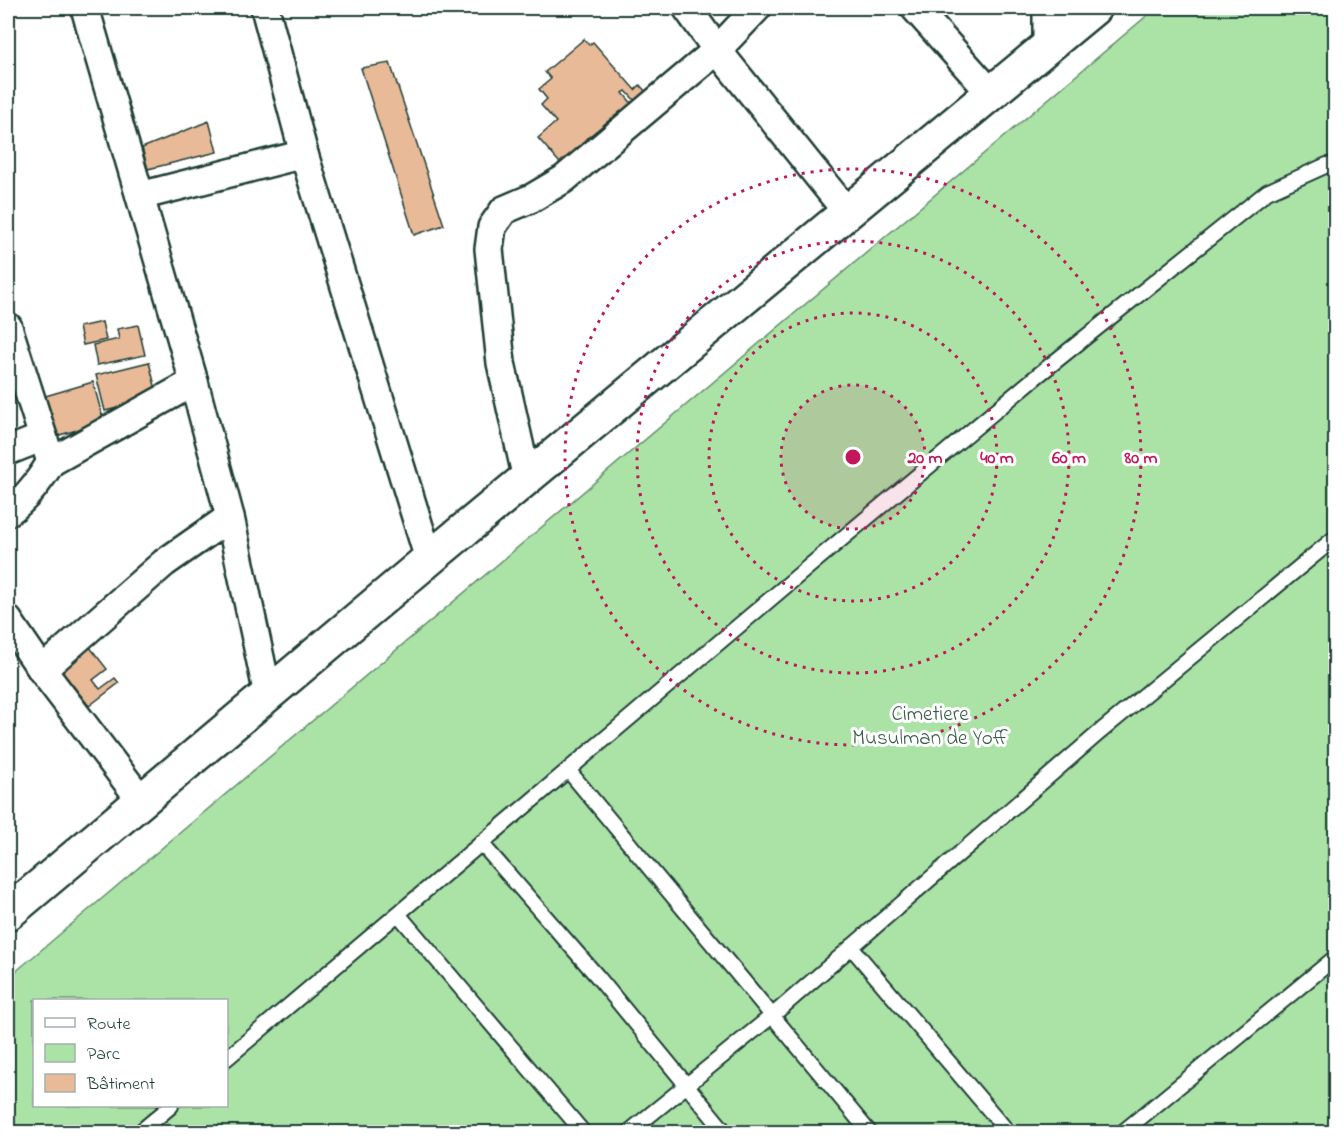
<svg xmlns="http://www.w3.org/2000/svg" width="1343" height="1140" font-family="'Indie Flower',sans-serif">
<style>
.green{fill:#abe3a7;stroke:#65906e;stroke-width:1.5;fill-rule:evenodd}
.building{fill:#e8ba98;stroke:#1f3d34;stroke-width:1.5}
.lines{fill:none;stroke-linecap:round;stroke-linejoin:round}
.lane-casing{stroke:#1f3d34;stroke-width:18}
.street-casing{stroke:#1f3d34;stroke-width:32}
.secondary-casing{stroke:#1f3d34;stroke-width:38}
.lane{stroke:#fff;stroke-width:14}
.street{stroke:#fff;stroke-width:27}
.secondary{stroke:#fff;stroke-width:33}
.ring{fill:none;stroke:#c2185b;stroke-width:3;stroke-dasharray:3 6}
.labels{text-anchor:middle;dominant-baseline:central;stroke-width:6;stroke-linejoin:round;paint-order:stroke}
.park-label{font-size:21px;fill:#3b5e4b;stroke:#fff}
.centre{fill:#c2185b;stroke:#fff;stroke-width:3}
.ring-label{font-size:18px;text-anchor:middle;font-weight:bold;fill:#c2185b;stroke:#fff;stroke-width:6;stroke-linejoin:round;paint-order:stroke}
</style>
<rect width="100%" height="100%" fill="#fff"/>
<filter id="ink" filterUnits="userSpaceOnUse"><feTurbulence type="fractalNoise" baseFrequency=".0167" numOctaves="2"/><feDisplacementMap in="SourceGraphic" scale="12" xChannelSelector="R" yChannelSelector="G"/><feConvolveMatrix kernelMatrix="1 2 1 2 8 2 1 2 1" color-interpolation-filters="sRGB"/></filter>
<g filter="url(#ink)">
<path class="green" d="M1156,8H1335V1132H1163L1159,1128L1154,1132H8V978ZM34,1000H226V1106H34Z"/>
<g class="building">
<path d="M584,39L589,45L593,42L635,90L640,85L652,99L637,103L626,91L623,93L633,105L615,121L612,118L585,140L591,148L566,170L538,138L556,122L541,105L547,99L539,89L551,79L545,72Z"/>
<path d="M390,63L444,225L414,235L361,68Z"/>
<path d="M209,121L217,152L148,169L142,148Z"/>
<path d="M102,322L106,340L83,345L79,327Z"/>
<path d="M138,325L145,355L97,365L93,345L119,339L117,329Z"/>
<path d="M149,362L158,398L105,411L96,375Z"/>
<path d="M93,382L104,422L53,437L42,397Z"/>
<path d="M89,646L107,669L93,680L100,689L115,678L119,683L89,706L60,669Z"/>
</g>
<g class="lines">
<g class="lane-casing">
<g id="lane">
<path d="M568,770L869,1132"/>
<path d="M481,843L597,976L725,1132"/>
<path d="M398,914L583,1132"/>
<path d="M851,947L1008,1132"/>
<path d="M226,1059L813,563L1037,376L1267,192L1327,165L1336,166"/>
<path d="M140,1132L171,1106"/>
<path d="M629,1132L773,1015L1101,731L1336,537"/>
<path d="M1123,1132L1336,957"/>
</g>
</g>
<g class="street-casing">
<g id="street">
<path d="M85,8L194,382L230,517L268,695"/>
<path d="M265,8L304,154L429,559"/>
<path d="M687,8L717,50L847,212"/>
<path d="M915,8L990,92"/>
<path d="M1047,48V8"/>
<path d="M140,196L304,154"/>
<path d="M8,327L51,462"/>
<path d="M8,451L43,437"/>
<path d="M527,479L501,363L489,249L492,227L504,210L532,198L564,179L717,50L757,8"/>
<path d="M8,512C26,499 39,482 51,462L194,382"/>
<path d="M8,620L42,670L141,800"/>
<path d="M42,670L164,563L230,517"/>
</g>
</g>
<g class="secondary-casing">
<path id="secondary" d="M8,913L429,559L1094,8"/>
</g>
<use href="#lane" class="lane"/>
<use href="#street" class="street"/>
<use href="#secondary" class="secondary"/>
</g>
</g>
<circle cx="853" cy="457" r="72" fill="#c2185b" fill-opacity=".12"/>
<g class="ring">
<circle cx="853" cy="457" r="72"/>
<circle cx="853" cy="457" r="144"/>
<circle cx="853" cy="457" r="216"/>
<circle cx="853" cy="457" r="288"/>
</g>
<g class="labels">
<g class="park-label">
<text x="930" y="715">Cimetiere<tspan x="930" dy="24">Musulman de Yoff</tspan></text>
</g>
</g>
<circle cx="853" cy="457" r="9" class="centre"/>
<g class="ring-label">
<text x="925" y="463">20 m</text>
<text x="997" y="463">40 m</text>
<text x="1069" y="463">60 m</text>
<text x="1141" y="463">80 m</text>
</g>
<rect width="1343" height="1140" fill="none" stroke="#fff" stroke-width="30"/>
<rect x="15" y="15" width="1313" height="1110" fill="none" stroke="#1f3d34" stroke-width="2" filter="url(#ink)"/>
<rect x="33" y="999" width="195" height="108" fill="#ffffff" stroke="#a5b1ae" stroke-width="1.5"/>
<rect x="45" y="1018" width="30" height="9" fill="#ffffff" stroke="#a5b1ae" stroke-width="1.5"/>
<text x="87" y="1029" font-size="18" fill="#1f3d34">Route</text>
<rect x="45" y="1044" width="30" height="18" fill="#abe3a7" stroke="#a5b1ae" stroke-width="1.5"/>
<text x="87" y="1059" font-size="18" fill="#1f3d34">Parc</text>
<rect x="45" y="1074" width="30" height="18" fill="#e8ba98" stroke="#a5b1ae" stroke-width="1.5"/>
<text x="87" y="1089" font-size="18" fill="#1f3d34">Bâtiment</text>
</svg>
